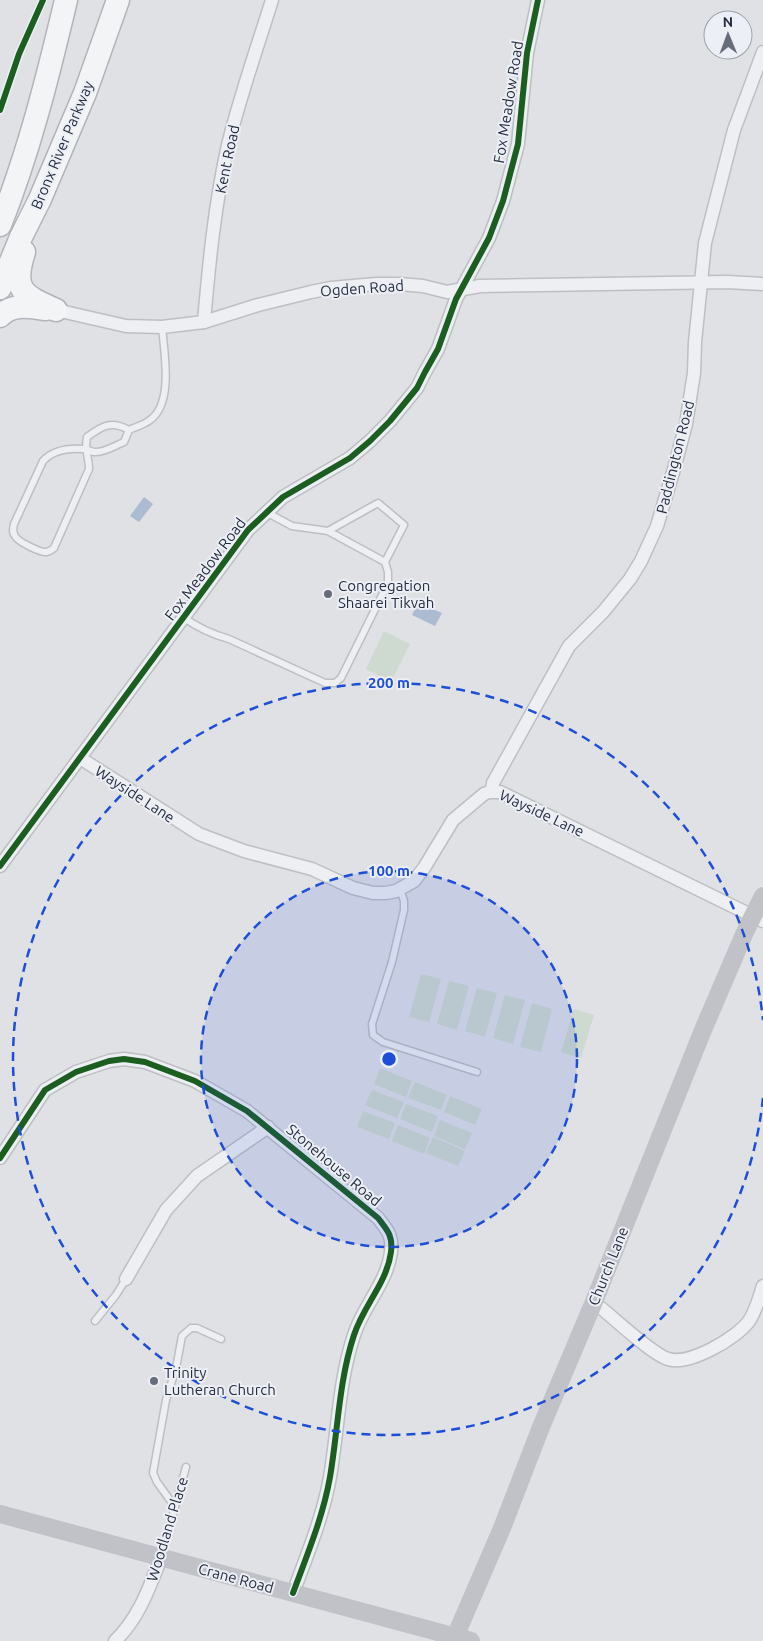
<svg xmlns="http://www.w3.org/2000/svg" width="763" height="1641" font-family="Ubuntu,sans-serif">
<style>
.green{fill:#ced9cf}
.water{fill:#abbbd2}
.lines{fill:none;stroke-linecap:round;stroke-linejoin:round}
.lane-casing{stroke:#bdbfc3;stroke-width:9}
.street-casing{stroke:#bdbfc3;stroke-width:15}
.highway-casing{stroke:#b1b4ba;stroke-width:25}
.lane{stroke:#eeeff2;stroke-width:6}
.street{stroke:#eeeff2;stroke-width:12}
.secondary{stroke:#c0c2c8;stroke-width:18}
.highway{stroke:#f3f4f5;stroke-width:22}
.cycleway-casing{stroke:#eceff5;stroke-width:9}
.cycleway{stroke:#1b5e20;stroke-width:6}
.ring{fill:none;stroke:#1d4ed8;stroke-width:2.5;stroke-dasharray:9 6}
.poi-dot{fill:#666c79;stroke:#eceff5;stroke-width:2}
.labels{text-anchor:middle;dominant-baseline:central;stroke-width:4;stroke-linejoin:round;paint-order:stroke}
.street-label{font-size:15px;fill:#252d3f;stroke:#eceff5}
.poi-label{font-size:15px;fill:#252d3f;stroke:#eceff5;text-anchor:start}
.centre{fill:#1d4ed8;stroke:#eceff5;stroke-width:2.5}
.ring-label{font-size:15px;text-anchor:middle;font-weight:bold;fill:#1d4ed8;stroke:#eceff5;stroke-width:4;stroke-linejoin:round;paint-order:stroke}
</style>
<rect width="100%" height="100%" fill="#dfe1e5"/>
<g class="green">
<path d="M384,631L410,644L391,682L366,669Z"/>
<path d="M421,974L441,979L429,1022L409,1017Z"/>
<path d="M449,981L469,986L457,1030L437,1024Z"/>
<path d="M477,988L497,993L485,1037L465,1031Z"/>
<path d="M505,995L525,1000L513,1044L493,1038Z"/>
<path d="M532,1003L552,1009L541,1052L520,1047Z"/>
<path d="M574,1009L594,1015L581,1058L561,1052Z"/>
<path d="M380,1068L412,1081L406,1097L374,1084Z"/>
<path d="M415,1082L447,1095L441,1110L408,1098Z"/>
<path d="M372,1090L404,1102L397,1118L365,1105Z"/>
<path d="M450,1096L482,1109L475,1125L444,1112Z"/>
<path d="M406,1104L438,1116L432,1132L400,1119Z"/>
<path d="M363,1111L395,1123L389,1139L357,1127Z"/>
<path d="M440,1120L472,1133L465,1149L434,1136Z"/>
<path d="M398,1125L430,1138L424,1154L392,1141Z"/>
<path d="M433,1137L465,1151L458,1166L426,1153Z"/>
</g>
<g class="water">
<path d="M144,497L153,504L139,522L130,516Z"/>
<path d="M418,603L442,613L435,626L412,615Z"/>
</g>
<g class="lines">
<g class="lane-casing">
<g id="lane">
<path d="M129,430C111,420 102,426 87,437C84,451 89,456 89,469L54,548C51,550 50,551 47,552C41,553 18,542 15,536C12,532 13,529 14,524L43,461C53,450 68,448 83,449C87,449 90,451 94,452C104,453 116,445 124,442L129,430C135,427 144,425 150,420C174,403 164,352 162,327"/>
<path d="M266,512L292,526L328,531L385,562L404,525L378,503L328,531"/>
<path d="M183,617C198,628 211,634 229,639L325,683H335L341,678L388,583V572L385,562"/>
<path d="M400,889L404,901V910L392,962L372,1024L373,1035L383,1042L477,1072"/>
<path d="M95,1321L116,1295L126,1279"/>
<path d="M175,1507L157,1482L153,1473L166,1400L176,1368L182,1336L191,1328H197L221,1339"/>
<path d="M161,1557L186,1467"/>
</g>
</g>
<g class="street-casing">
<g id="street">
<path d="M56,310L126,326L162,327L204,322L258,305L311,292L331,288L376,284H399L423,286L447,292L480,286L727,282L763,284"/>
<path d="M204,322C209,263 215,203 228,145C240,96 257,48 272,0"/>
<path d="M80,758L199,834L244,851L312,869L353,888L373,893H386L396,891L414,881L424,868L453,820L484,794L489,792H500L763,921"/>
<path d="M492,791L493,783L569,646L603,612L630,579L641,561L657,526L674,469L686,424L694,373L695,342L705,243L734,130L763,52"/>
<path d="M0,866L248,530L283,497L350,458L370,441L390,421L417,388L425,372L438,349L456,299L489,238L503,201L518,144L527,53L538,0"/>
<path d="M0,1158L45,1090L76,1072L109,1061L124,1059L145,1062L195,1081L247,1111L378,1218C387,1230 393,1235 391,1252C387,1283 363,1306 354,1335C339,1380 338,1430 330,1477C323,1517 307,1555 293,1593"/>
<path d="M126,1279L166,1210L197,1176L268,1127"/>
<path d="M593,1304L601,1308C616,1320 652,1354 668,1359C689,1366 737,1338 749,1321C756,1311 759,1298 763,1286"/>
<path d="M115,1641C139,1618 149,1588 161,1558"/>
</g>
</g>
<g class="highway-casing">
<g id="highway">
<path d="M0,225C29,152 48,76 66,0"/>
<path d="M24,252C12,290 22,295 56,310"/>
<path d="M0,288L21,237L40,199L85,93L118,0"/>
<path d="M0,316C13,303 29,307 46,309"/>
</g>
</g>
<use href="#lane" class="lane"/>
<use href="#street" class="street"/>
<g class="secondary">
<path d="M0,1514L471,1641"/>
<path d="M455,1637L502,1528L541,1427L593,1304L703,1030L745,932L763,896"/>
</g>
<use href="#highway" class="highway"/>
<g class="cycleway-casing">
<g id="cycleway">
<path d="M0,110L19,54L43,0"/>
<path d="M0,866L248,530L283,497L350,458L370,441L390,421L417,388L425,372L438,349L456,299L489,238L503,201L518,144L527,53L538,0"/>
<path d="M0,1158L45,1090L76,1072L109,1061L124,1059L145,1062L195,1081L247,1111L378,1218C387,1230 393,1235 391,1252C387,1283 363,1306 354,1335C339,1380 338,1430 330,1477C323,1517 307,1555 293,1593"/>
</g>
</g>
<use href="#cycleway" class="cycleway"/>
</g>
<circle cx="389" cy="1059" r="188" fill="#1d4ed8" fill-opacity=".12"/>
<g class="ring">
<circle cx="389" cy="1059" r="188"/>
<path d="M763 1098A376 376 0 1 1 763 1020"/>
</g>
<g class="poi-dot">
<circle cx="328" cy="594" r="5"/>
<circle cx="154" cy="1381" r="5"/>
</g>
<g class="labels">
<g class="street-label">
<text transform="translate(508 102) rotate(-81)">Fox Meadow Road</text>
<text transform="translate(62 145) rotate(-67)">Bronx River Parkway</text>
<text transform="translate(227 159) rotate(-78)">Kent Road</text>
<text transform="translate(362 288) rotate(-4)">Ogden Road</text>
<text transform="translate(675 457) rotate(-76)">Paddington Road</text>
<text transform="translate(205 569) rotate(-53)">Fox Meadow Road</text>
<text transform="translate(135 794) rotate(33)">Wayside Lane</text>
<text transform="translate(542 813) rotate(25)">Wayside Lane</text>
<text transform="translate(334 1165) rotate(40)">Stonehouse Road</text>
<text transform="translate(608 1266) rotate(-68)">Church Lane</text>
<text transform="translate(167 1529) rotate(-73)">Woodland Place</text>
<text transform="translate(236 1578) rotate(15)">Crane Road</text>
</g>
<g class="poi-label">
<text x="338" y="585">Congregation<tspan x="338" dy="17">Shaarei Tikvah</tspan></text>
<text x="164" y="1372">Trinity<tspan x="164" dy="17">Lutheran Church</tspan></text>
</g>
</g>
<circle cx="389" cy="1059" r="8" class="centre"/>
<g class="ring-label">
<text x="389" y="688">200 m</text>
<text x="389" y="876">100 m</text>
</g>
<g transform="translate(728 35) rotate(359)"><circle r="24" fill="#eceff5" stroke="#9ca1ac"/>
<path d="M0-4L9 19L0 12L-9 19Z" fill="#666c79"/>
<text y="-8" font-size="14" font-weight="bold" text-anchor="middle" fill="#252d3f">N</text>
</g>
</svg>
